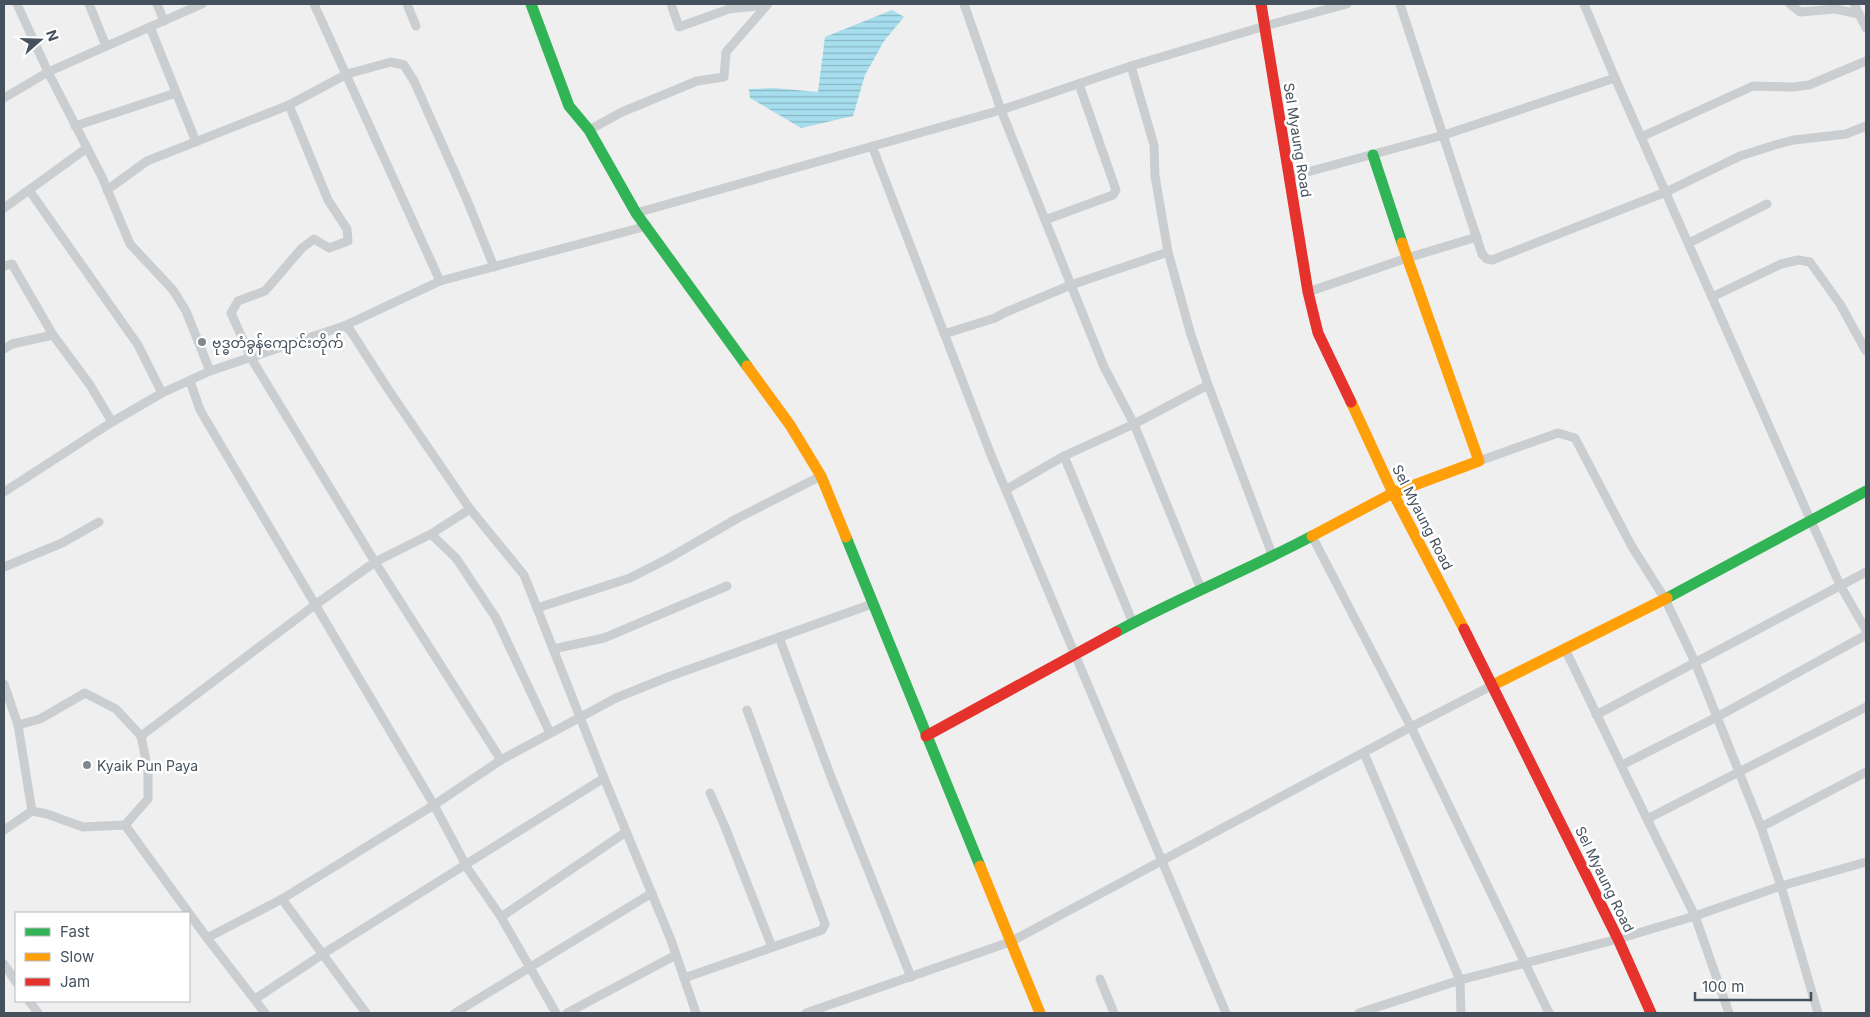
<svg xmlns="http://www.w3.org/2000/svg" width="1870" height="1017" font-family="Inter,'Noto Sans Myanmar',sans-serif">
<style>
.water{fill:url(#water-rules)}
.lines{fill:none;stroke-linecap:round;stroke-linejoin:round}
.street{stroke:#cbced0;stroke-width:9}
.fast{stroke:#30b455;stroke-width:11}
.slow{stroke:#ff9f0a;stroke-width:11}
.jam{stroke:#e5322d;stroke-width:11}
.poi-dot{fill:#81888f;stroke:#fff;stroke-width:2}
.labels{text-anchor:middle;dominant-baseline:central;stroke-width:5;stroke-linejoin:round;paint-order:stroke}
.street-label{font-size:14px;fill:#45515c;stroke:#fff}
.poi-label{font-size:14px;fill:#45515c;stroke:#fff;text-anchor:start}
</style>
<defs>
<pattern id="water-rules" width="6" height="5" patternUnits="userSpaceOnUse" patternTransform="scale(1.25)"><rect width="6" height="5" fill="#a6deee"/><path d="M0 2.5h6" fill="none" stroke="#89b6c4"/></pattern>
</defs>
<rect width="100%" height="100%" fill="#f0efef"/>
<path class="water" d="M892,10L904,17L884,41L865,75L853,116L801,128L750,98L749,89L773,88L818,92L825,37Z"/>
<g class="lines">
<g class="street">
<path d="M17,4L48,72L102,177L130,244L173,290L186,311L210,371"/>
<path d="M89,4L106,46"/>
<path d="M157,4L164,21"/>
<path d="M314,4L440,281"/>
<path d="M407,4L416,26"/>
<path d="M671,4L679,27L729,9L767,5V4"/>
<path d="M964,4L1001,110L1071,285L1104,367L1134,424L1201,589"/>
<path d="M1400,4L1482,254L1487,259L1492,260L1666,192L1740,156L1775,145L1794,140L1846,134L1866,126"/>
<path d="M1584,4L1615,78L1811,521L1840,585L1866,630"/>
<path d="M1790,4L1800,12L1835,9L1859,14"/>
<path d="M1854,4L1866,28"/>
<path d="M150,27L196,142"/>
<path d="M1131,66L1154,145L1155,176L1168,252L1191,335L1207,382L1273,557"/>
<path d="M4,98L48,72L202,4"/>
<path d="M289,105L328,200L347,229L348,241L329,248L314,239L302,248L265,291L238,301L231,313L251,358L375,562L501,760"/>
<path d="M75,126L176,93"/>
<path d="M589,130L622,112L697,81L724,77L726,52L767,5"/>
<path d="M1641,137L1753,86L1793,87L1809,85L1866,61"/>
<path d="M872,146L991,455L1226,1013"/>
<path d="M1289,177L1444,135L1615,78"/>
<path d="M29,190L138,345L162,393"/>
<path d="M107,190L147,161L289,105L347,74L391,62L404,65L414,81L467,200L494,267"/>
<path d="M4,208L87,148"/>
<path d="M636,213L1001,110L1131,66L1265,26L1347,4"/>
<path d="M1045,220L1113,195L1116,190L1079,84"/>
<path d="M1689,243L1767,204"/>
<path d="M4,266L12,264L53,335L90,385L112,422"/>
<path d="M1308,292L1407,258L1477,237"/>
<path d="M1712,297L1781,264L1798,260L1810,262L1840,304L1866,351"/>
<path d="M344,326L350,330L388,389L470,509L524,575L604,778L671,940L696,1013"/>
<path d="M944,334L995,318L1004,313L1071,285L1168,252"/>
<path d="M4,349L12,344L53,335"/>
<path d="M190,381L200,410L434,805L468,869L501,917L556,1013"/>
<path d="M1064,456L1133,623"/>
<path d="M1479,461L1558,433L1575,438L1631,545L1665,599L1695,662L1761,827L1781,886L1818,1013"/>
<path d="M1007,489L1064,456L1134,424L1208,385"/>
<path d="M4,492L112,422L162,393L210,371L344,326L440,281L647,226"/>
<path d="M431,534L456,558L496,618L550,733"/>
<path d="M1312,536L1411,727L1549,1013"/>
<path d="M4,567L62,543L99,522"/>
<path d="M537,608L630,578L669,558L738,518L821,476"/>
<path d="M779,637L831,777L911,977"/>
<path d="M553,649L604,638L727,586"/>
<path d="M1565,649L1647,819L1695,916L1729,1013"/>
<path d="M4,684L18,725L32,811L47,814L83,827L125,825L207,938L265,1013"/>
<path d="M1596,715L1866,572"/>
<path d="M18,725L40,719L85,693L116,709L141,736"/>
<path d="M1364,753L1460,980L1461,1013"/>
<path d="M1622,765L1717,717L1866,635"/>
<path d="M710,793L725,827L772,947"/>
<path d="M1647,819L1866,707"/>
<path d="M125,825L148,799V770L141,736L315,605L375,562L431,534L470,509"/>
<path d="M1761,827L1866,772"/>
<path d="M4,830L32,811"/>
<path d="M282,899L366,1013"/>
<path d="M501,917L626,832"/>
<path d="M207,938L282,899L434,805L501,760L616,698L668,677L872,604"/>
<path d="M4,964L16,982"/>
<path d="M684,978L822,930L825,924L747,710"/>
<path d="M1100,979L1114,1013"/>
<path d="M255,999L329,950L604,778"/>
<path d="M29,1001L38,1013"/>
<path d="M455,1013L652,893"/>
<path d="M567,1013L676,955"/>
<path d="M806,1013L1010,942L1411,727L1493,685"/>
<path d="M1359,1013L1460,980L1618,939L1695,916L1781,886L1866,862"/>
</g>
<g class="fast">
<path d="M531,4L569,106L589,130L636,213L747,366"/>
<path d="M1373,155L1402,243"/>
<path d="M846,537L980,866"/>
<path d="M1667,598L1866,491"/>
<path d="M1116,632C1180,597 1248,570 1312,536"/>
</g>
<g class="slow">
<path d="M747,366L790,425L821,476L846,537"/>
<path d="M1351,402L1393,493L1464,629"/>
<path d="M1312,536L1393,493L1479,461L1402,243"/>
<path d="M1493,685L1667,598"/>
<path d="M980,866L1040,1013"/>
</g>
<g class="jam">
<path d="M1261,4L1308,292L1318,333L1351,402"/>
<path d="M1464,629L1618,939L1651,1013"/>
<path d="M926,736L1116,632"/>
</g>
</g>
<g class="poi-dot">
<circle cx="202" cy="342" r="5"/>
<circle cx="87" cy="765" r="5"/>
</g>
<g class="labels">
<g class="street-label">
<text transform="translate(1298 140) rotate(81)">Sel Myaung Road</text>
<text transform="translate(1423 517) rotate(63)">Sel Myaung Road</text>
<text transform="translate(1605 879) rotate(64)">Sel Myaung Road</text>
</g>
<g class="poi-label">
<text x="212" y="342">ဗုဒ္ဓတံခွန်ကျောင်းတိုက်</text>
<text x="97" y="765">Kyaik Pun Paya</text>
</g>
</g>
<rect width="1870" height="1017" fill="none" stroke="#45515c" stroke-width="10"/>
<rect x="15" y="912" width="175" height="90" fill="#ffffff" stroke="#b5b9be"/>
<rect x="25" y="928" width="25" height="8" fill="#30b455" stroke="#b5b9be"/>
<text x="60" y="937" font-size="15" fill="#45515c">Fast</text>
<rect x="25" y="953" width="25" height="8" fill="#ff9f0a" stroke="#b5b9be"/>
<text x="60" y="962" font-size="15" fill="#45515c">Slow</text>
<rect x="25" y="978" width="25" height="8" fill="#e5322d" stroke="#b5b9be"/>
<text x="60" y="987" font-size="15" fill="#45515c">Jam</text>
<g transform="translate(40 40) rotate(70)" stroke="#ffffff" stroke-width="4" paint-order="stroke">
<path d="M0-4L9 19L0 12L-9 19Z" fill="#45515c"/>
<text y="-8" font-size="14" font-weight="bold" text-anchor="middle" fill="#45515c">N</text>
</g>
<path d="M1695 992v8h116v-8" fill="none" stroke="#45515c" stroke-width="2.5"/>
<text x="1702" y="992" font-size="15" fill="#45515c" stroke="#ffffff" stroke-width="4" paint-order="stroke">100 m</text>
</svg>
